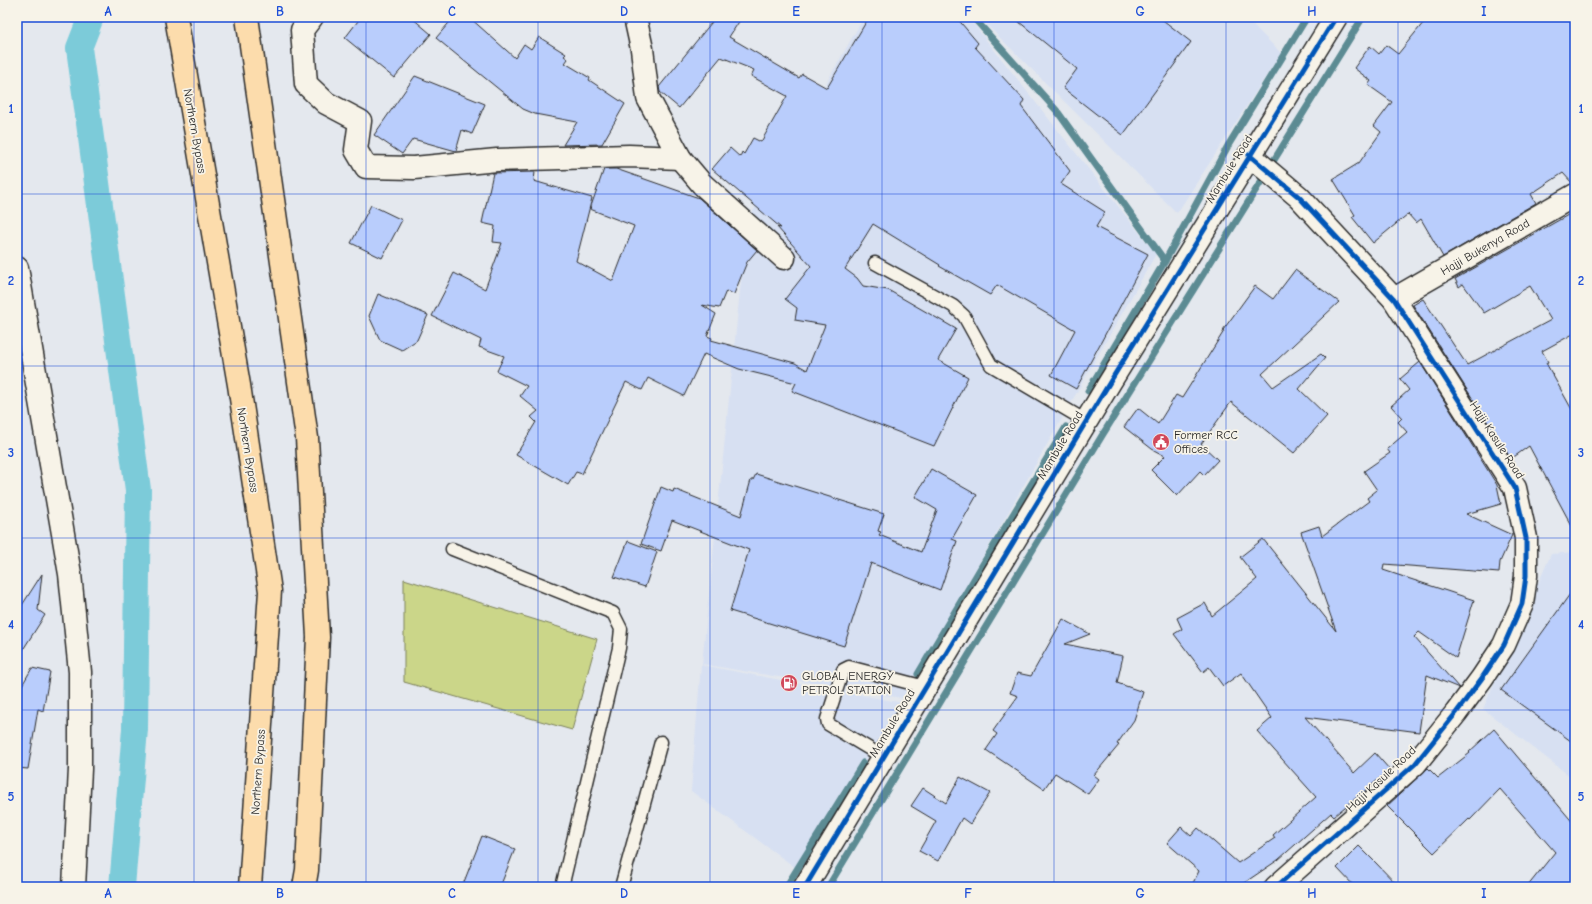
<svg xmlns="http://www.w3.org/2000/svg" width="1592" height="904" font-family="'Comic Neue',sans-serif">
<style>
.built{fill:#d7e0f2}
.green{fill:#cbd689;stroke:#7b805a}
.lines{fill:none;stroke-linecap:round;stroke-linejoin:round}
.stream{stroke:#5c8b93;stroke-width:7}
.canal{stroke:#7ccbd9;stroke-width:26}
.building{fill:#b9cdfc;stroke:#2b2b2b}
.lane-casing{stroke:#2b2b2b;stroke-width:15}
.street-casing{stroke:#2b2b2b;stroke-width:25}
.secondary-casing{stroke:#2b2b2b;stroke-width:25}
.highway-casing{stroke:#2b2b2b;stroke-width:25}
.lane{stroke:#f7f3e8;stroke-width:12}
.street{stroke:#f7f3e8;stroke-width:22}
.secondary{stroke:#f7f3e8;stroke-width:22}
.highway{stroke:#fcdcac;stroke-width:22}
.cycleway-casing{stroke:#f7f3e8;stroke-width:8}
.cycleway{stroke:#0057b8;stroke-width:5}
.grid{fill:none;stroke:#1d4ed8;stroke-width:1;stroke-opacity:0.55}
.labels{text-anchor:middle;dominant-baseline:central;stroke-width:3.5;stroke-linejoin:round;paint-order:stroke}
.street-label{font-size:12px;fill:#2b2b2b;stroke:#f7f3e8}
.poi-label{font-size:12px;fill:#2b2b2b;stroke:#f7f3e8;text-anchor:start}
.neatline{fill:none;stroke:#1d4ed8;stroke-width:1.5}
.grid-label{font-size:13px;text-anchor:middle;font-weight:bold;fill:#1d4ed8}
</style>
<rect width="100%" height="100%" fill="#e4e8ee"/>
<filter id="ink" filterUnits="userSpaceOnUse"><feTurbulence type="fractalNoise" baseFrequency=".025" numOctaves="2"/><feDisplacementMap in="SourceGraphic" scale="8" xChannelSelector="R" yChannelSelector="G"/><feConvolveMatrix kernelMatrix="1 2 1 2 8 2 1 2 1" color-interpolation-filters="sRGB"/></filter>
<g filter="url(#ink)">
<g class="built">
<path d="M864,17H968L1156,254L902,698L702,664L747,222Z"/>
<path d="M979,17H1245L1281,53L1177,213Z"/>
<path d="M1575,552V780L1483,709L1551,554Z"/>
<path d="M701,665L903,703L796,868L691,791Z"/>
</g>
<path class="green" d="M404,579L597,639L572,730L404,682Z"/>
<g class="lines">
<g class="stream">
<path d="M973,17L1057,111L1165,261L1088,391"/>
<path d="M1274,160L1363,17"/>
<path d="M1165,261L1229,144L1307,17"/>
<path d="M918,674L983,564L1066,427"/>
<path d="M786,887L863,763"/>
<path d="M828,887L1103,434L1262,180"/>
</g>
<path class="canal" d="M91,17L79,48L138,490L135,729L122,887"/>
</g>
<g class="building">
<path d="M361,17H411L431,34L394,78L345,38Z"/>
<path d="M454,17H469L515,58L524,44L531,49L539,37L566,54L564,56L568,59L565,63L590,78L589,80L625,104L602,144L563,145L577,122L535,114L523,109L436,38Z"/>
<path d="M716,17H742L729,37L799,78L802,74L827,88L869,17H956L978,43L975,47L1024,100L1021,106L1070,171L1061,184L1105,212L1096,227L1148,254L1076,389L1051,375L1075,330L997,285L990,295L939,266L940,265L873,224L845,269L857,278L863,286L888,290L956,329L938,360L968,377L934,446L792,391L796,383L739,369L704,354L684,396L648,378L642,390L626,382L582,474L576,472L568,485L516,455L536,422L531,417L538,411L520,396L527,386L497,371L504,356L479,347L481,340L432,316L454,273L485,289L502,243L493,242L495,226L482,223L493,173L535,172L534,181L592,198L576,261L613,281L634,226L590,209L604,169H616L699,198L757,250L747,262L734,294L726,291L719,308L702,305L716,314L707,336L712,338L711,340L795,363L807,370L825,325L795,320L797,308L785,299L811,266L777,227L781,228L712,169L730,148L740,157L742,152L744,154L753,138L761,142L787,96L751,76L754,70L721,57L679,108L660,92L659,87Z"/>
<path d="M1013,17H1159L1191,42L1123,135L1063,88L1077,69Z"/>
<path d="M1428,17H1575V183H1572L1563,173L1531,194L1536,203L1443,257L1421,219L1416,223L1408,214L1373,243L1352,217L1355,215L1333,179L1359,163L1381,132L1374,126L1392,102L1368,85L1371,81L1354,68L1370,46L1379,54L1386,45L1398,54Z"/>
<path d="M415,76L485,104L472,134L462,130L456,151L413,139L402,154L374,135Z"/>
<path d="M371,205L402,220L382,258L351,243Z"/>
<path d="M1575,211V333L1542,351L1548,362L1546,363L1575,415V532L1529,446L1511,459L1413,305L1423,299L1467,365L1551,320L1530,286L1484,313L1463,284L1459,287L1455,279Z"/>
<path d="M1295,270L1339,302L1262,374L1273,387L1321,354L1325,358L1299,389L1327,416L1294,453L1231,402L1201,444L1218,460L1204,475L1200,471L1177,496L1151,470L1165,456L1152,449L1124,427L1138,408L1158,424L1176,395L1182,398L1224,331L1223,330L1255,286L1273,299Z"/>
<path d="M378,294L428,315L417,340L402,350L380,340L369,316Z"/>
<path d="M1420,362L1497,485L1501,504L1466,514L1512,535L1500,562L1499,573L1384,564L1383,570L1474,600L1456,658L1419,632L1414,637L1459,688L1427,675L1419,732L1305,717L1354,773L1375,753L1390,770L1334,816L1331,813L1278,860L1238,887H1191L1199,871L1167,843L1181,827L1191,836L1198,828L1238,863L1275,838L1273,835L1316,797L1257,731L1272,718L1241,673L1223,686L1209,667L1203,672L1174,634L1182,629L1177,618L1205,603L1212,616L1257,579L1240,557L1263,539L1336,631L1301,532L1319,526L1322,536L1369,501L1367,498L1377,490L1364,471L1390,453L1387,449L1407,432L1398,422L1402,418L1391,406L1409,390L1400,379Z"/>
<path d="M931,469L977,495L952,539L957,541L940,590L871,563L844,646L730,611L749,550L672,520L661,551L641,544L661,487L673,492L674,489L741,516L751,480H753L756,474L884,514L878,531L881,532L879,535L921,552L937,510L915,497Z"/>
<path d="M628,541L657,552L645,587L614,577Z"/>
<path d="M42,574L38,610L45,615L17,659V613Z"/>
<path d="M1575,587V744L1501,690Z"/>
<path d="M1063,619L1090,634L1065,644L1123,656L1117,683L1143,692L1134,720L1117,744L1119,745L1094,775L1099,779L1088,794L1055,773L1044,789L986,750L997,734L993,731L1018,696L1010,693L1017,673L1031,676Z"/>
<path d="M32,668L50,672L43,711L38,709L28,769L17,768V694Z"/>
<path d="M1494,729L1575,825V887H1527L1555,852L1500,789L1470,820L1469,819L1434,853L1387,806L1428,768L1438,778L1470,753L1469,752Z"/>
<path d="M960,777L990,793L970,824L962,818L938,861L919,851L936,821L911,806L923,788L946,803Z"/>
<path d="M482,836L515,849L500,887H462Z"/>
<path d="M1359,846L1376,863L1399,887H1355L1337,868Z"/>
</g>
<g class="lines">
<g class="lane-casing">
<g id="lane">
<path d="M875,263L953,306L964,316L991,365L1086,421"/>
<path d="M452,549L613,613L621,629L619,648L562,887"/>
<path d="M883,757L828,724L827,719L843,670L849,667L925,687"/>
<path d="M621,887L661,742"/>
</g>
</g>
<g class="street-casing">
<g id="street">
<path d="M312,17L302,30L306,84L326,103L360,121L356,150L366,167L414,168L497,160L629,156L680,158"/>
<path d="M635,17L642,49L648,98L680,158L702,184L784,258"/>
<path d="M1249,155L1299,197L1394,299L1515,488L1526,538V576L1522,604L1504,645L1482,678L1456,713L1415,764L1276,887"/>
<path d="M17,268L70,574L80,672V769L74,887"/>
<path d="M1394,299L1575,195"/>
</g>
</g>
<g class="secondary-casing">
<path id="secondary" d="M805,887L1110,382L1336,17"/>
</g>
<g class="highway-casing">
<g id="highway">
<path d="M176,17L239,385L270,591L250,887"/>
<path d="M247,17L307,438L318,637L307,870L304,887"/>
</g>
</g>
<use href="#lane" class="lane"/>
<use href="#street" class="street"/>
<use href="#secondary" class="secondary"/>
<use href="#highway" class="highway"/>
<g class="cycleway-casing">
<g id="cycleway">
<path d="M1249,155L1299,197L1394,299L1515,488L1526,538V576L1522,604L1504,645L1482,678L1456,713L1415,764L1276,887"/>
<path d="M805,887L1110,382L1336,17"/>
</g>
</g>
<use href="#cycleway" class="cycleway"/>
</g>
</g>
<path class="grid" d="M194,17V887M366,17V887M538,17V887M710,17V887M882,17V887M1054,17V887M1226,17V887M1398,17V887M17,194H1575M17,366H1575M17,538H1575M17,710H1575"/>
<defs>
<g id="civic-disc" transform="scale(0.9)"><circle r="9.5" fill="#d1495b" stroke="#f7f3e8"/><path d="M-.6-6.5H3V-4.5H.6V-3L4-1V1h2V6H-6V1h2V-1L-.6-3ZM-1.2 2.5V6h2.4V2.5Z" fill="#fff"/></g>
<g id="fuel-disc" transform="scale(0.9)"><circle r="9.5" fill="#d1495b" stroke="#f7f3e8"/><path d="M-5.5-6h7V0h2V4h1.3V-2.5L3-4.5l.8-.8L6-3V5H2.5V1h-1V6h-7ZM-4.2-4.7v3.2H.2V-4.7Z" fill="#fff"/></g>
</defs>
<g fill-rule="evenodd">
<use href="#civic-disc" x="1161" y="442"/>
<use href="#fuel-disc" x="789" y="683"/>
</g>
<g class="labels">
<g class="street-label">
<text transform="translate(195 131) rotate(80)">Northern Bypass</text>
<text transform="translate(1229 169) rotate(-58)">Mambule Road</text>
<text transform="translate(1485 247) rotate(-30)">Hajji Bukenya Road</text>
<text transform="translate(1497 440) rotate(57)">Hajji Kasule Road</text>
<text transform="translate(1060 445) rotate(-59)">Mambule Road</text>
<text transform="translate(248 450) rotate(81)">Northern Bypass</text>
<text transform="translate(892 723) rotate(-59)">Mambule Road</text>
<text transform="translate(258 772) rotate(-86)">Northern Bypass</text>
<text transform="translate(1381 779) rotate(-43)">Hajji Kasule Road</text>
</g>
<g class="poi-label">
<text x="1174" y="435">Former RCC<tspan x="1174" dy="14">Offices</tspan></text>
<text x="802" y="676">GLOBAL ENERGY<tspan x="802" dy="14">PETROL STATION</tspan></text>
</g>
</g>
<rect width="1592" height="904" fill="none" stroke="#f7f3e8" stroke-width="44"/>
<rect x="22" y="22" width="1548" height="860" class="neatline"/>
<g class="grid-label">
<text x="108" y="16">A</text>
<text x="280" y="16">B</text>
<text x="452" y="16">C</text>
<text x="624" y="16">D</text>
<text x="796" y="16">E</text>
<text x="968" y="16">F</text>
<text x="1140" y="16">G</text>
<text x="1312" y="16">H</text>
<text x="1484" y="16">I</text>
<text x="11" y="113">1</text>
<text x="1581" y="113">1</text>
<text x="11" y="285">2</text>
<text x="1581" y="285">2</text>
<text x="11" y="457">3</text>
<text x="1581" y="457">3</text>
<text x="11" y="629">4</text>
<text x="1581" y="629">4</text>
<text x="11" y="801">5</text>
<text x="1581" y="801">5</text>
<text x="108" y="898">A</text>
<text x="280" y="898">B</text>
<text x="452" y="898">C</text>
<text x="624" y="898">D</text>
<text x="796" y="898">E</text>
<text x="968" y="898">F</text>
<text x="1140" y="898">G</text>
<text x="1312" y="898">H</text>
<text x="1484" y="898">I</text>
</g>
</svg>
